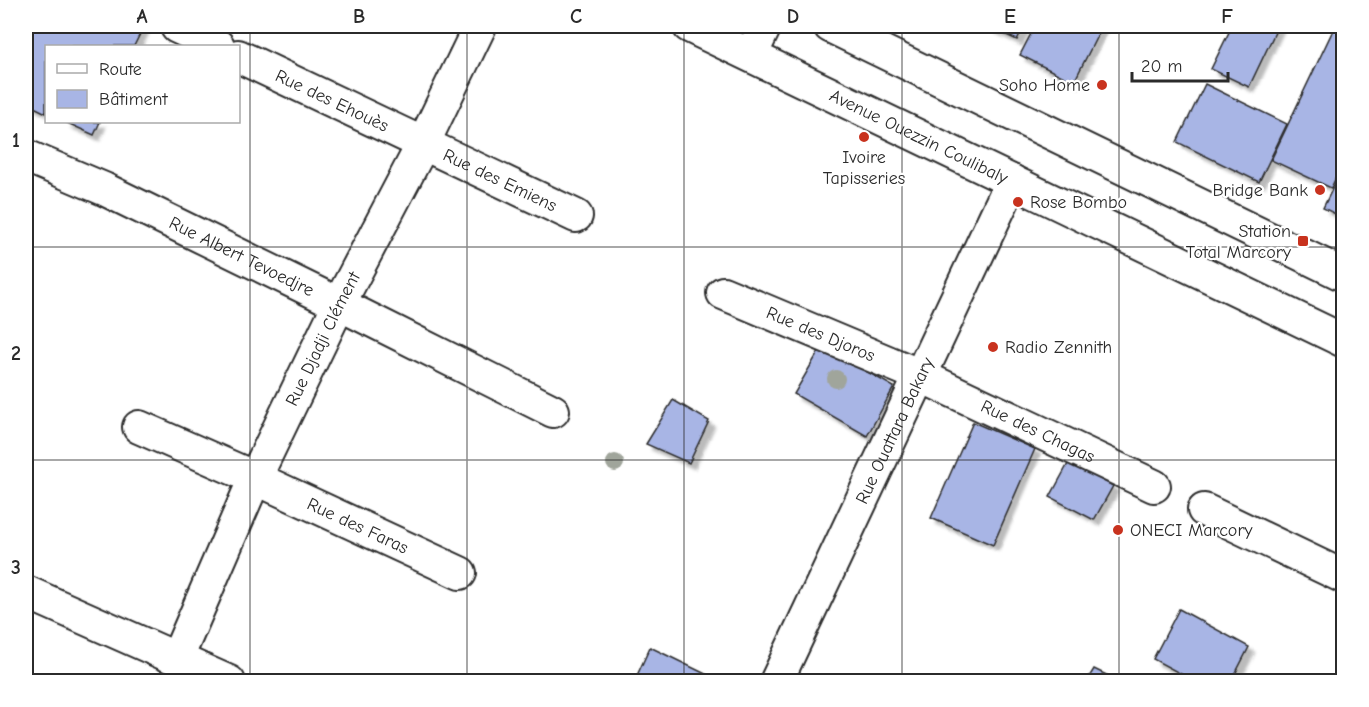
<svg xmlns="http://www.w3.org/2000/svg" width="1369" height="707" font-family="'Comic Neue',sans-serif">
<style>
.building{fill:#a8b5e5;stroke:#2b2b2b;stroke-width:1.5;filter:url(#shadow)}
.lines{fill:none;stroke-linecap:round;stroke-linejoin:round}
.minor-casing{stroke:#2b2b2b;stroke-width:36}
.minor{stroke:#fff;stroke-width:32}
.tree{fill:#a0a59b}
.grid{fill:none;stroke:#2b2b2b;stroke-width:1.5;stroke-opacity:0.55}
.poi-dot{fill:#c8321e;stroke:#fff;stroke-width:2}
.labels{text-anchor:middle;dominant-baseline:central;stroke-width:4.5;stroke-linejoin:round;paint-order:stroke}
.poi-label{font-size:18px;fill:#2b2b2b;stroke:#fff;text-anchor:end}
.street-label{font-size:18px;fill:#2b2b2b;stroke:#fff}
.neatline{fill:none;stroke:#2b2b2b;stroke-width:2}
.grid-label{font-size:20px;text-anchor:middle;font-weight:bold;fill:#2b2b2b}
</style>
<defs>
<filter id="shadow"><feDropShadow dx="5.5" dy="5.5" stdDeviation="1.5" flood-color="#0004"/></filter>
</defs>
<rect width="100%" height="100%" fill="#fff"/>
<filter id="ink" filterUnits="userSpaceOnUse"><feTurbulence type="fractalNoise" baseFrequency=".0167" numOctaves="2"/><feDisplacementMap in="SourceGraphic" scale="12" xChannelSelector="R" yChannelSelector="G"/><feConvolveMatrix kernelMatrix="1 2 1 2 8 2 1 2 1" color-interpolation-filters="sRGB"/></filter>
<g filter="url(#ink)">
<g class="building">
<path d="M26,26H144L134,46H46V113L26,103Z"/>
<path d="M987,26H1024L1017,40Z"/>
<path d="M1035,26H1102L1074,82L1020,55Z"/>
<path d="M1232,26H1278L1249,87L1211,69Z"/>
<path d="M1335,26H1344V160L1331,188L1271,160Z"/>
<path d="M1205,84L1287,124L1259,182L1177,142Z"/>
<path d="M65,122H100L94,135Z"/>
<path d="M1344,165V218L1323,208Z"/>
<path d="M822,346L894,387L867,436L794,394Z"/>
<path d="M673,400L709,421L689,463L646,444Z"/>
<path d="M973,422L1035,449L993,545L931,518Z"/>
<path d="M1069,462L1113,486L1094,520L1050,497Z"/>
<path d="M1179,609L1249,647L1231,682H1196L1153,659Z"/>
<path d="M650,647L722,682H634Z"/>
<path d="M1094,669L1121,682H1086Z"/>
</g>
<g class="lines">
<g class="minor-casing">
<g id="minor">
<path id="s1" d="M689,26L1344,341"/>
<path d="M830,26L1344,275"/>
<path d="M177,27L218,46"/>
<path d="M751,55L765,26"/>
<path id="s2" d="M238,56L576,216"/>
<path id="s3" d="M26,156L104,189L339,304L553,411"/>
<path id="s4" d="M723,293L921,376L1154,486"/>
<path id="s5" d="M139,427L255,478L460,573"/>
<path d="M1204,510L1344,577"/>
<path d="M26,592L229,682"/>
<path id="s6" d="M177,658L255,478L339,304L423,144L480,26"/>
<path id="s7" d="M776,682L1012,181"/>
</g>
</g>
<use href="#minor" class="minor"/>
</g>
<g class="tree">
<circle cx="836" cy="379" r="9"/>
<circle cx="615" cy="463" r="9"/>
</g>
</g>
<path class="grid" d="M250,26V682M467,26V682M684,26V682M902,26V682M1119,26V682M26,247H1344M26,460H1344"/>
<g class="poi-dot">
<circle cx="1102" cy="85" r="6"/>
<circle cx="864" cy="137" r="6"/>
<circle cx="1320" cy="190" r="6"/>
<circle cx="1018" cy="202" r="6"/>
<rect x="1297" y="235" width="12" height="12" rx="3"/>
<circle cx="993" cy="347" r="6"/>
<circle cx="1118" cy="530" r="6"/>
</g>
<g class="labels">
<g class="poi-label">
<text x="1090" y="85">Soho Home</text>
<text x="864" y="157" text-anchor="middle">Ivoire<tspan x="864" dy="21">Tapisseries</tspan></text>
<text x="1308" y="190">Bridge Bank</text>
<text x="1030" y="202" text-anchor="start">Rose Bombo</text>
<text x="1291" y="231">Station<tspan x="1291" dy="21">Total Marcory</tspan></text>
<text x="1005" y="347" text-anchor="start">Radio Zennith</text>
<text x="1130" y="530" text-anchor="start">ONECI Marcory</text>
</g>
<g class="street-label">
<text stroke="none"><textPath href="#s2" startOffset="104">Rue des Ehouès</textPath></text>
<text stroke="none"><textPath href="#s1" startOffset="255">Avenue Ouezzin Coulibaly</textPath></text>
<text stroke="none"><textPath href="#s2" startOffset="290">Rue des Emiens</textPath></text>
<text stroke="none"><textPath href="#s3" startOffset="238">Rue Albert Tevoedjre</textPath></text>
<text stroke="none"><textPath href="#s4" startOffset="106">Rue des Djoros</textPath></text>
<text stroke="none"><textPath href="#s6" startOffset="351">Rue Djadji Clément</textPath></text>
<text stroke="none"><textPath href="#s4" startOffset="344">Rue des Chagas</textPath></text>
<text stroke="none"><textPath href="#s7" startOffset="278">Rue Ouattara Bakary</textPath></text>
<text stroke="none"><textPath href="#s5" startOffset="240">Rue des Faras</textPath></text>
</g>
</g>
<rect width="1369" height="707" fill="none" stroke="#fff" stroke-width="66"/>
<rect x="45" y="45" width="195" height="78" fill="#ffffff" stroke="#aaaaaa" stroke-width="1.5"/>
<rect x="57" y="64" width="30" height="9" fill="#ffffff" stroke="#aaaaaa" stroke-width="1.5"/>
<text x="99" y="75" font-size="18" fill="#2b2b2b">Route</text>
<rect x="57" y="90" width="30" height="18" fill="#a8b5e5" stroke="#aaaaaa" stroke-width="1.5"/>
<text x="99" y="105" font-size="18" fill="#2b2b2b">Bâtiment</text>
<path d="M1132 72v9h96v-9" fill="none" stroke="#2b2b2b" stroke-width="3"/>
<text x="1141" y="72" font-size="18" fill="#2b2b2b" stroke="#ffffff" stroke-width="4.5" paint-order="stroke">20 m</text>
<rect x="33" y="33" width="1303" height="641" class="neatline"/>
<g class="grid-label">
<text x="142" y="23">A</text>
<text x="359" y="23">B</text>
<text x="576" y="23">C</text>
<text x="793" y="23">D</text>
<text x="1010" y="23">E</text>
<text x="1227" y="23">F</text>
<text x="16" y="147">1</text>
<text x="16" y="360">2</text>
<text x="16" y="574">3</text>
</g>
</svg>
